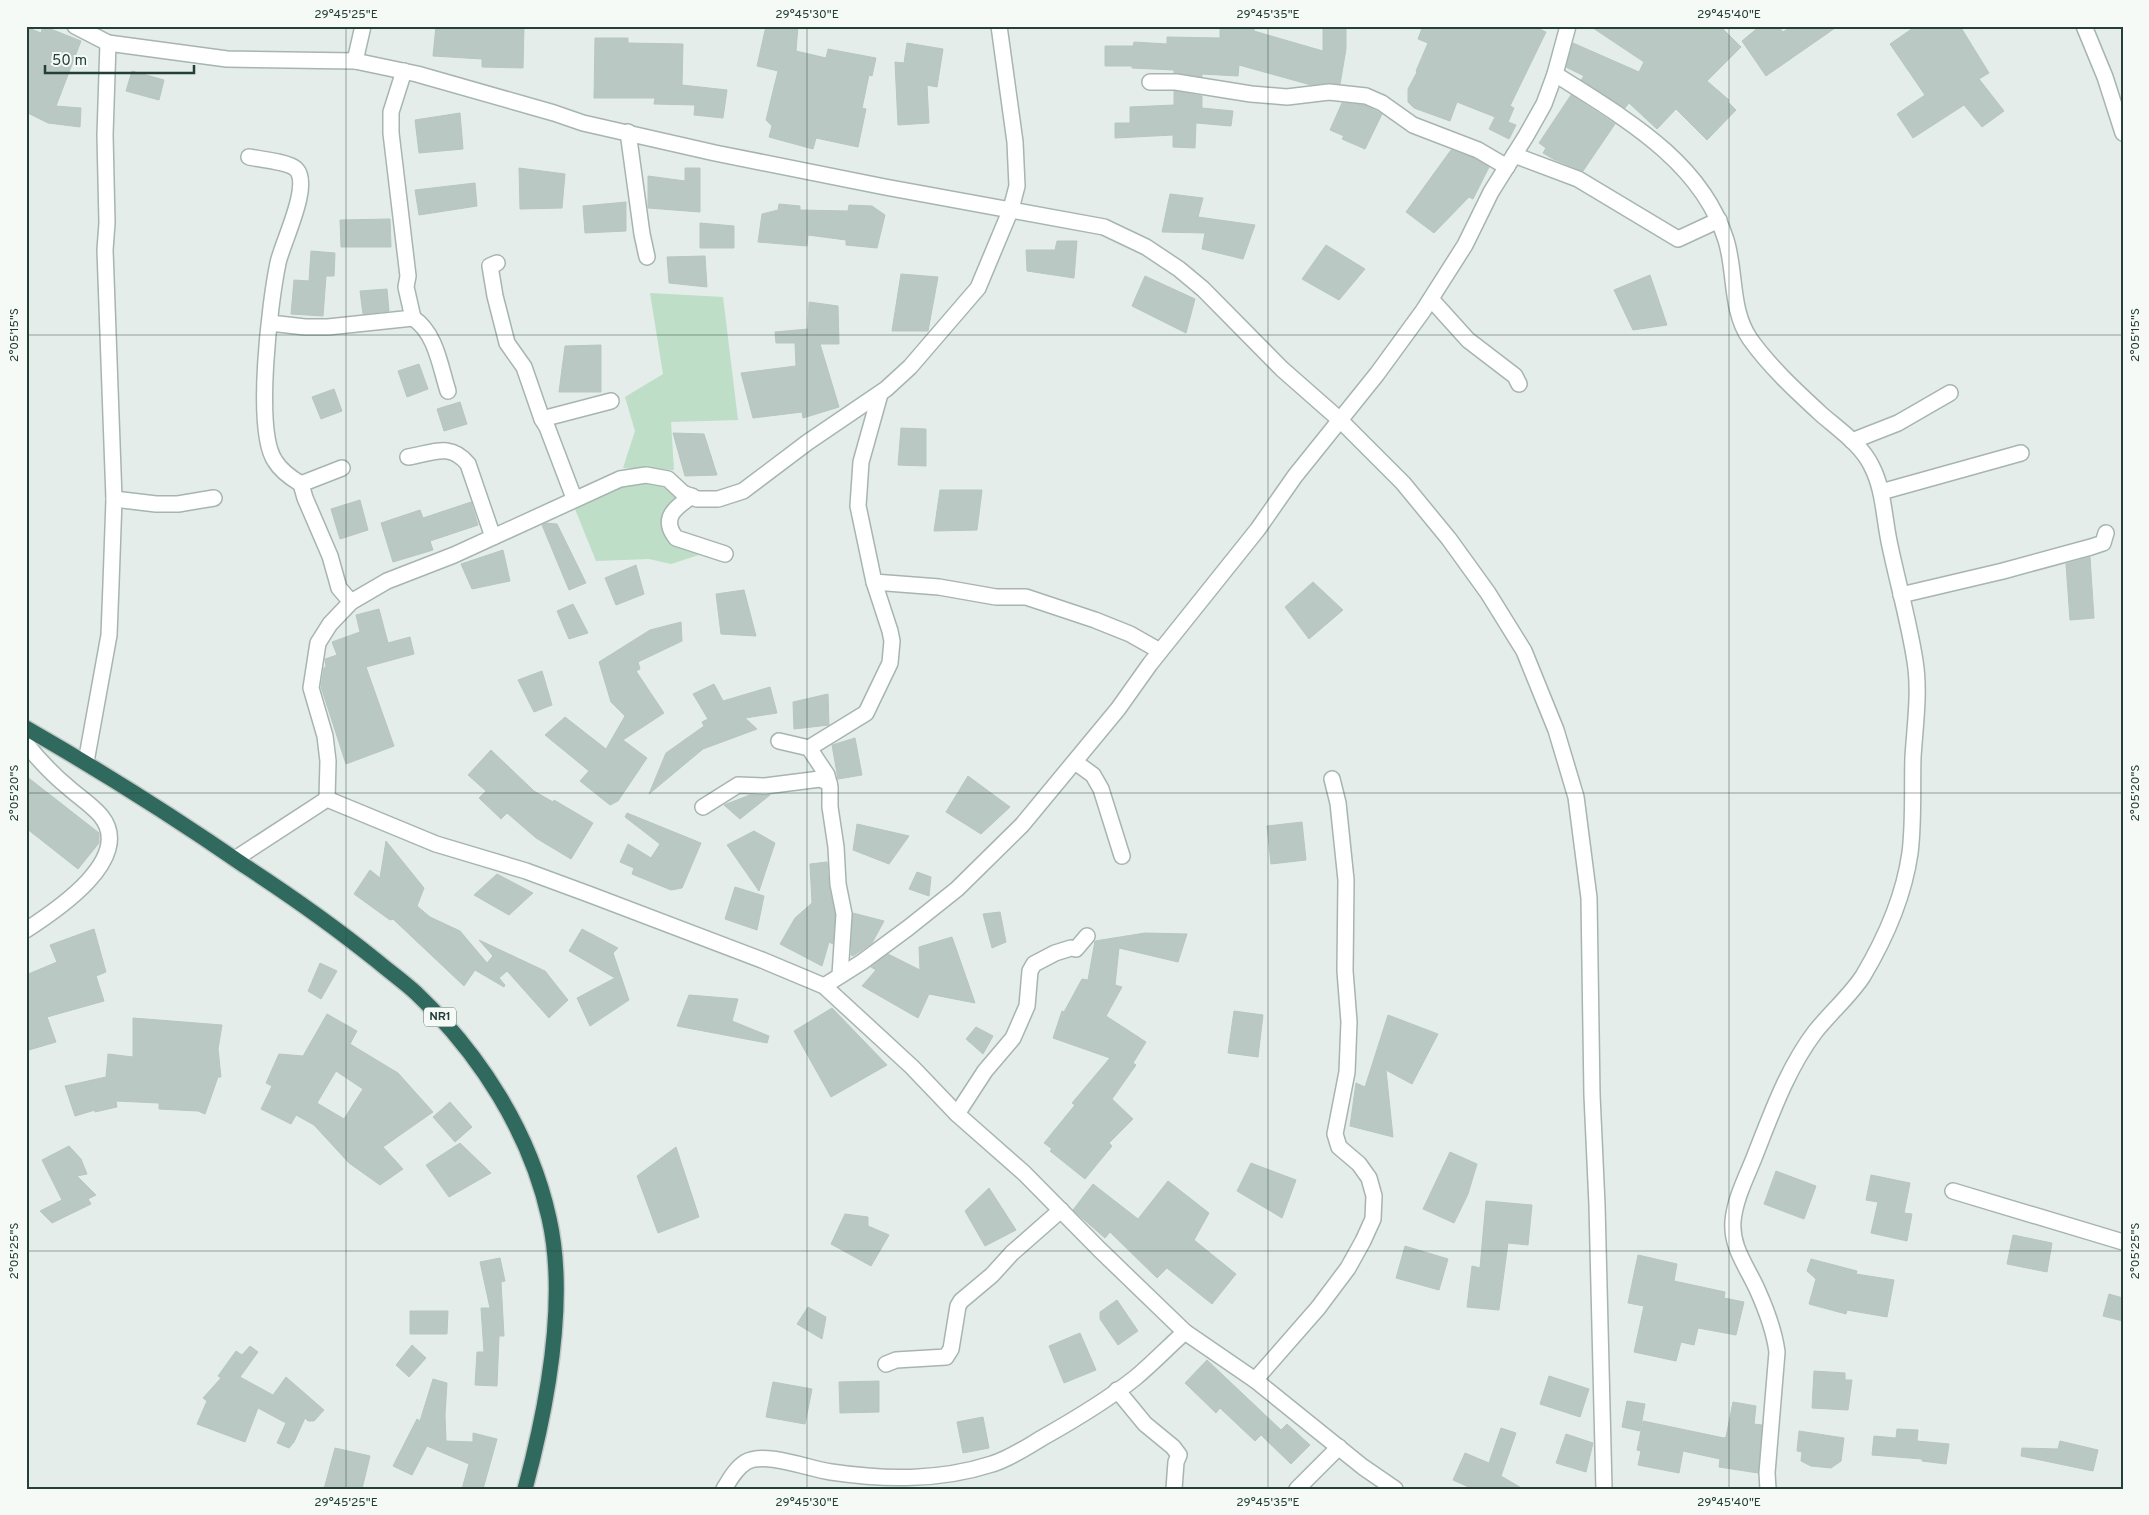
<svg xmlns="http://www.w3.org/2000/svg" width="2149" height="1515" font-family="Overpass,sans-serif">
<style>
.green{fill:#bedec7}
.building{fill:#b9c8c2;stroke:#b7c7c0;fill-rule:evenodd}
.lines{fill:none;stroke-linecap:round;stroke-linejoin:round}
.minor-casing{stroke:#a7b5b0;stroke-width:18}
.highway-casing{stroke:#c2c9c7;stroke-width:18}
.minor{stroke:#fff;stroke-width:15}
.highway{stroke:#306a5f;stroke-width:15}
.ticks{fill:none;stroke:#243f38;stroke-width:1;stroke-opacity:0.45}
.labels{text-anchor:middle;dominant-baseline:central;stroke-width:4;stroke-linejoin:round;paint-order:stroke}
.shield{fill:#f5faf7;stroke:#637771;stroke-width:1}
.shield-label{font-size:12px;font-weight:bold;fill:#243f38}
.neatline{fill:none;stroke:#243f38;stroke-width:2}
.ticks-label{font-size:12px;text-anchor:middle;fill:#243f38}
</style>
<rect width="100%" height="100%" fill="#e4ede9"/>
<g class="green">
<path d="M650,293L723,297L738,420L671,422L674,470L623,468L635,431L625,397L663,374Z"/>
<path d="M652,481L682,498L667,506V538L705,553L671,564L649,559L596,561L575,509L617,486Z"/>
</g>
<g class="building">
<path d="M43,26L81,41L56,106L81,108L80,127L48,123L26,112V27L41,33Z"/>
<path d="M436,26H524L523,68L482,67V59L433,56Z"/>
<path d="M766,26H798L796,51L826,58L828,49L876,58L872,76L869,75L862,108L866,109L858,147L816,138L813,149L769,137L772,126L766,120L778,71L757,66Z"/>
<path d="M1220,26H1254V31L1323,51V26L1346,27V49L1340,84L1311,85L1239,65L1238,76L1202,74V77L1174,73V70L1132,68V66H1105V46H1133L1134,42L1167,44V37L1220,38Z"/>
<path d="M1423,26H1533L1546,32L1510,106L1514,108L1508,122L1516,125L1509,139L1489,129L1495,117L1457,102L1450,121L1414,108L1408,102V89L1417,72L1416,71L1428,43L1418,39Z"/>
<path d="M1590,26H1720L1741,47L1707,81L1729,100L1728,102L1736,110L1707,140L1676,109L1657,129L1629,103L1625,108L1581,80L1584,76L1566,67L1573,43L1639,72L1644,62Z"/>
<path d="M1760,26H1778L1783,32L1792,26H1838L1766,76L1742,41Z"/>
<path d="M1916,26H1960L1989,73L1979,79L2004,111L1982,127L1964,105L1913,138L1897,114L1925,95L1890,44Z"/>
<path d="M595,38H628V43L683,44L682,85L727,90L723,118L694,115L695,105L654,104L655,98H594Z"/>
<path d="M907,43L943,49L937,87L927,85L929,123L898,125L895,62L904,63Z"/>
<path d="M132,71L164,80L159,100L126,91Z"/>
<path d="M1174,91L1202,96V108L1233,111L1231,126L1196,123L1195,148L1173,147V135L1115,138V123H1130V107L1174,105Z"/>
<path d="M1571,95L1615,124L1583,171L1553,159L1543,153L1546,148L1539,143Z"/>
<path d="M1342,103L1364,105L1382,114L1365,149L1342,139L1344,136L1330,130Z"/>
<path d="M460,113L463,149L419,153L415,120Z"/>
<path d="M1451,150L1474,158L1489,167L1473,199L1469,197L1434,233L1406,212Z"/>
<path d="M519,168L565,174L562,208L520,209Z"/>
<path d="M685,168H700V212L648,208V176L685,181Z"/>
<path d="M475,183L477,206L419,215L415,190Z"/>
<path d="M1170,194L1203,198L1198,217L1255,225L1243,259L1202,249L1205,233L1162,232Z"/>
<path d="M626,202V231L585,233L583,206Z"/>
<path d="M779,204L800,206V210L848,211L849,205L872,206L885,215L877,248L846,245V240L808,235L807,246L758,242L762,214L778,210Z"/>
<path d="M390,219L391,247H341L340,220Z"/>
<path d="M700,223L734,226V248H700Z"/>
<path d="M1057,241H1077L1074,278L1027,271L1026,250H1055Z"/>
<path d="M1326,245L1365,269L1339,300L1302,279Z"/>
<path d="M311,251L335,253L334,276H326L323,316L291,314L294,280L309,281Z"/>
<path d="M705,256L707,287L669,283L667,257Z"/>
<path d="M901,274L938,277L928,331H892Z"/>
<path d="M1650,275L1667,325L1633,330L1614,290Z"/>
<path d="M1145,276L1195,299L1186,333L1132,306Z"/>
<path d="M387,289L389,311L363,314L360,291Z"/>
<path d="M809,302L838,306L839,344H820L839,407L803,418L802,412L753,418L741,373L796,366L795,343H776L775,332L808,329Z"/>
<path d="M601,345V392H559L565,346Z"/>
<path d="M419,364L428,389L407,397L398,371Z"/>
<path d="M334,389L342,411L321,419L312,397Z"/>
<path d="M460,402L467,424L444,431L437,409Z"/>
<path d="M901,428L926,429V466L898,465Z"/>
<path d="M673,433L704,434L717,475L685,476Z"/>
<path d="M940,490H982L977,530L934,531Z"/>
<path d="M360,500L368,530L340,539L331,509Z"/>
<path d="M471,502L478,525L430,541L433,550L393,562L381,523L420,510L423,518Z"/>
<path d="M546,523L557,524L586,583L569,590L542,525Z"/>
<path d="M503,550L510,581L472,589L461,564Z"/>
<path d="M2090,557L2094,618L2070,620L2066,564Z"/>
<path d="M636,565L644,594L616,605L605,578Z"/>
<path d="M1313,582L1343,610L1309,639L1285,607Z"/>
<path d="M744,590L756,636L721,634L716,594Z"/>
<path d="M573,604L588,633L569,639L557,611Z"/>
<path d="M379,609L388,643L410,637L414,654L366,667L394,746L346,764L321,687L324,668L326,667L325,659L337,655L332,642L360,632L356,615Z"/>
<path d="M681,622L682,641L638,662L640,669L636,671L664,713L623,740L647,758L618,801L610,805L580,781L589,771L545,735L565,717L606,749L625,716L611,702L599,662L650,630Z"/>
<path d="M542,671L552,705L534,712L518,680Z"/>
<path d="M714,684L723,701L770,687L777,713L745,718L757,729L703,749L649,794L666,753L704,726L702,722L708,719L693,694Z"/>
<path d="M828,694L829,725L794,729L793,702Z"/>
<path d="M855,738L862,775L838,779L832,745Z"/>
<path d="M491,750L534,791L553,802L554,800L593,823L571,859L536,838L507,813L501,819L479,798L486,791L468,775Z"/>
<path d="M26,776L99,833V843L78,869L26,828Z"/>
<path d="M968,776L1010,807L981,834L946,812Z"/>
<path d="M750,795H770L740,819L724,805Z"/>
<path d="M627,813L701,843L682,888L671,890L632,874L634,868L620,862L628,844L651,858L660,844L625,817Z"/>
<path d="M1302,822L1306,860L1271,864L1267,826Z"/>
<path d="M857,824L909,836L889,864L853,850Z"/>
<path d="M754,831L775,843L759,891L727,845Z"/>
<path d="M386,841L424,888L417,906L430,917L460,931L487,963L493,956L479,940L545,971L568,1000L549,1018L507,971L499,978L505,985L504,987L475,970L464,986L393,919L390,920L354,894L370,870L380,878Z"/>
<path d="M827,862L829,886L835,915L833,944L829,942L822,966L780,944L795,918L812,903L810,864Z"/>
<path d="M917,872L931,877L929,896L909,889Z"/>
<path d="M497,874L533,893L509,915L474,895Z"/>
<path d="M735,887L764,896L757,930L725,919Z"/>
<path d="M1000,912L1006,942L992,948L983,914Z"/>
<path d="M853,913L884,921L872,943L853,956L851,955Z"/>
<path d="M94,929L106,972L96,976L104,1001L47,1017L56,1042L29,1050L26,1042V975L57,962L50,945Z"/>
<path d="M582,929L618,948L613,953L629,1000L590,1026L577,998L615,978L569,951Z"/>
<path d="M1145,933L1187,934L1178,962L1119,948L1115,985L1122,987L1106,1016L1146,1042L1133,1063L1136,1065L1112,1099L1133,1119L1109,1143L1112,1146L1085,1179L1050,1151L1052,1149L1044,1143L1075,1105L1072,1103L1110,1058L1053,1038L1062,1011L1064,1012L1082,979L1088,980L1095,941Z"/>
<path d="M952,937L975,1003L929,994L918,1018L862,986L876,970L871,967L888,954L920,970L919,947Z"/>
<path d="M320,963L337,971L321,999L308,991Z"/>
<path d="M689,995L738,999L732,1021L769,1036L767,1043L677,1026Z"/>
<path d="M832,1008L887,1065L831,1097L794,1031Z"/>
<path d="M1234,1011L1263,1015L1258,1057L1228,1053Z"/>
<path d="M327,1014L357,1031L350,1044L398,1073L433,1112L383,1147L403,1169L380,1185L349,1163L314,1125L296,1115L291,1124L261,1109L272,1086L266,1083L279,1054L303,1056ZM336,1071L363,1089L344,1119L317,1103Z"/>
<path d="M1388,1015L1438,1034L1412,1084L1386,1070L1393,1137L1350,1126L1356,1083L1365,1087Z"/>
<path d="M133,1018L222,1025L218,1049L221,1077H218L205,1114L198,1111L159,1109V1103L116,1101L117,1107L95,1112V1110L75,1116L65,1086L106,1077L108,1054L133,1057Z"/>
<path d="M976,1027L993,1036L983,1054L966,1039Z"/>
<path d="M450,1102L472,1127L455,1142L433,1117Z"/>
<path d="M460,1143L491,1173L449,1197L426,1165Z"/>
<path d="M69,1146L81,1159L87,1174L77,1176L96,1195L88,1199L91,1204L52,1223L40,1211L62,1200L42,1160Z"/>
<path d="M676,1147L699,1217L658,1233L637,1176Z"/>
<path d="M1450,1152L1477,1164L1468,1194L1454,1223L1423,1209Z"/>
<path d="M1251,1163L1296,1180L1282,1218L1237,1191Z"/>
<path d="M1776,1171L1816,1186L1804,1219L1764,1204Z"/>
<path d="M1871,1175L1910,1183L1904,1213L1912,1214L1907,1241L1871,1233L1878,1202L1866,1200Z"/>
<path d="M1168,1181L1209,1213L1194,1240L1236,1274L1212,1304L1167,1268L1157,1278L1110,1232L1105,1238L1073,1210L1093,1184L1138,1219Z"/>
<path d="M989,1188L1016,1230L985,1246L965,1211Z"/>
<path d="M1486,1201L1532,1205L1528,1245L1508,1243L1499,1310L1467,1307L1472,1266L1480,1268Z"/>
<path d="M845,1214L868,1217V1226L889,1235L871,1266L831,1244Z"/>
<path d="M2013,1235L2052,1243L2047,1272L2007,1264Z"/>
<path d="M1405,1246L1448,1259L1439,1290L1396,1278Z"/>
<path d="M1638,1255L1677,1264L1674,1281L1725,1292L1724,1298L1744,1302L1736,1335L1698,1328L1694,1345L1681,1342L1676,1361L1634,1352L1644,1306L1628,1303Z"/>
<path d="M500,1258L505,1281L501,1282L504,1336H499L497,1386L475,1385L477,1352H484L481,1308H490L480,1262Z"/>
<path d="M1811,1259L1857,1271L1856,1274L1894,1280L1887,1317L1847,1310L1846,1314L1809,1304L1816,1279L1807,1271Z"/>
<path d="M2109,1294L2123,1298V1321L2103,1316Z"/>
<path d="M1117,1300L1138,1331L1118,1345L1100,1319V1312Z"/>
<path d="M808,1307L826,1317L822,1339L797,1324Z"/>
<path d="M410,1311H448L447,1334H410Z"/>
<path d="M1080,1333L1096,1370L1064,1383L1049,1346Z"/>
<path d="M412,1345L426,1358L409,1377L396,1365Z"/>
<path d="M250,1346L258,1352L240,1377L273,1395L286,1377L324,1410L314,1421H308L305,1418L294,1442L289,1448L277,1443L286,1423L258,1408L245,1442L197,1424L207,1401L203,1398L221,1378L218,1376L236,1351L242,1355Z"/>
<path d="M1207,1360L1281,1430L1287,1424L1310,1445L1291,1464L1261,1435L1255,1441L1220,1408L1216,1413L1185,1383Z"/>
<path d="M1814,1371L1845,1373V1380H1852L1848,1410L1812,1408Z"/>
<path d="M1549,1376L1589,1389L1580,1417L1540,1404Z"/>
<path d="M433,1379L447,1383L445,1415L446,1441L473,1442V1433L497,1439L483,1489H462L469,1464L427,1446L412,1475L393,1466L417,1419L420,1421Z"/>
<path d="M879,1381V1412L840,1413L839,1382Z"/>
<path d="M773,1382L812,1389L805,1424L766,1417Z"/>
<path d="M1627,1401L1645,1404L1640,1431L1622,1427Z"/>
<path d="M1733,1402L1756,1406L1754,1424L1762,1425L1758,1473L1719,1467L1720,1459L1683,1451L1679,1473L1638,1465L1641,1451L1637,1450L1643,1421L1724,1438L1726,1437Z"/>
<path d="M983,1417L989,1448L963,1453L957,1422Z"/>
<path d="M1501,1428L1516,1433L1501,1476L1523,1489H1473L1453,1480L1465,1453L1489,1463Z"/>
<path d="M1897,1429L1918,1430L1917,1441L1949,1444L1946,1464L1922,1461V1459L1872,1455L1874,1436L1896,1438Z"/>
<path d="M1799,1431L1844,1438L1841,1461L1831,1468L1811,1466L1801,1461L1802,1452L1797,1451Z"/>
<path d="M1566,1434L1593,1443L1586,1472L1556,1463Z"/>
<path d="M2060,1441L2098,1450L2093,1471L2021,1456L2022,1448L2058,1449Z"/>
<path d="M335,1448L370,1456L362,1489H324Z"/>
</g>
<g class="lines">
<g class="minor-casing">
<g id="minor">
<path d="M75,26L108,43L227,59L355,61L417,74L554,113L583,123L715,153L885,187L1104,227L1146,247L1179,269L1203,289L1282,369L1340,420L1403,483L1449,539L1488,593L1524,651L1556,730L1576,797L1589,898L1592,1095L1597,1205L1604,1489"/>
<path d="M2084,26L2105,77L2123,133"/>
<path d="M355,61L363,26"/>
<path d="M1555,74C1622,117 1701,160 1726,240C1736,272 1730,310 1750,339C1770,367 1796,391 1821,414C1838,429 1862,445 1872,467C1884,490 1884,520 1890,546C1898,584 1909,622 1915,661C1920,692 1915,725 1913,757C1912,789 1914,821 1910,853C1904,895 1885,939 1863,976C1850,996 1830,1013 1815,1032C1787,1069 1771,1115 1754,1158C1746,1178 1735,1199 1733,1221C1731,1247 1746,1265 1757,1289C1766,1309 1774,1329 1777,1352L1767,1473L1768,1489"/>
<path d="M1150,82H1176L1251,94L1287,97L1329,92L1366,96L1382,103L1413,125L1478,150L1507,167"/>
<path d="M628,132L642,234L647,257"/>
<path d="M1514,155L1578,179L1678,239L1719,220"/>
<path d="M249,157C260,159 289,162 296,169C312,185 282,243 278,263C270,301 254,430 275,461C281,471 291,478 301,484"/>
<path d="M497,263L490,266L495,296L507,343L524,367L542,419L547,427L574,498"/>
<path d="M1431,299L1468,340L1515,376L1519,384"/>
<path d="M413,318C436,333 440,366 448,391"/>
<path d="M270,323L305,327H328L413,318L406,287L408,276L391,133V112L404,71"/>
<path d="M880,394L861,462L858,506L874,582L939,587L996,597H1026L1095,620L1130,634L1160,651"/>
<path d="M542,419L611,401"/>
<path d="M1852,441L1898,423L1950,393"/>
<path d="M408,457C433,453 450,442 468,464L493,537"/>
<path d="M342,468L301,484L305,498L330,556L339,588L351,602"/>
<path d="M1881,492L2021,453"/>
<path d="M692,496C676,507 660,518 676,538L725,554"/>
<path d="M114,499L156,504H178L214,498"/>
<path d="M1901,595L2003,571L2091,547L2103,543L2106,533"/>
<path d="M779,741L809,748L827,775L830,787V807L836,847L838,884L844,914L840,975"/>
<path d="M26,744C39,760 53,775 69,788C79,797 92,805 101,816C135,858 57,910 26,930"/>
<path d="M809,748L866,713L890,663L892,641L890,631L874,582"/>
<path d="M86,762L109,635L111,584L114,499L105,250L107,223L105,135L108,43"/>
<path d="M1075,762L1093,775L1101,789L1122,856"/>
<path d="M327,799L328,761L325,736L311,688L318,643L330,624L351,602L387,581L454,555L620,479L646,475L668,479L683,493L697,499H718L743,491L808,442L886,389L910,367L978,288L1011,209L1017,186L1015,142L999,26"/>
<path d="M703,807L738,785L765,786L820,779L829,783"/>
<path d="M235,859L327,799L436,844L526,871L591,895L762,960L824,986L912,1067L957,1114L1024,1173L1100,1250L1185,1332L1255,1380L1363,1467L1395,1489"/>
<path d="M824,986L862,962L908,928L957,889L1022,825L1118,709L1150,664L1258,529L1295,476L1377,374L1423,311L1465,245L1491,192L1526,136L1544,104L1555,74L1568,26"/>
<path d="M957,1114L985,1071L1013,1038L1027,1006L1030,971L1034,964L1055,953L1071,948L1076,949L1087,936"/>
<path d="M1953,1191L2123,1242"/>
<path d="M886,1364L896,1360L946,1357L951,1349L958,1306L961,1301L992,1275L1012,1253L1061,1210"/>
<path d="M1255,1380L1318,1308L1348,1268L1363,1241L1373,1219L1374,1196L1369,1178L1359,1164L1339,1147L1335,1134L1347,1072L1349,1022L1345,971L1346,880L1338,803L1332,779"/>
<path d="M1117,1390L1145,1424L1173,1447L1179,1455L1176,1462L1174,1489"/>
<path d="M724,1489C730,1479 736,1468 746,1462C765,1451 809,1469 831,1472C885,1480 939,1481 992,1464C1009,1459 1027,1447 1042,1438C1074,1420 1106,1401 1135,1378C1152,1364 1168,1347 1185,1332"/>
<path d="M1297,1489L1339,1447"/>
</g>
</g>
<g class="highway-casing">
<path id="highway" d="M26,728C101,771 174,817 245,866C291,896 335,927 377,961C390,972 404,982 416,993C480,1054 530,1132 549,1218C568,1301 547,1407 525,1489"/>
</g>
<use href="#minor" class="minor"/>
<use href="#highway" class="highway"/>
</g>
<path class="ticks" d="M346,26V1489M807,26V1489M1268,26V1489M1729,26V1489M26,335H2123M26,793H2123M26,1251H2123"/>
<g class="labels">
<rect class="shield" x="424" y="1007.5" width="32" height="19" rx="4"/>
<g class="shield-label">
<text x="440" y="1017">NR1</text>
</g>
</g>
<rect width="2149" height="1515" fill="none" stroke="#f5faf7" stroke-width="55"/>
<path d="M45 65v8h149v-8" fill="none" stroke="#243f38" stroke-width="2.5"/>
<text x="52" y="65" font-size="15" fill="#243f38" stroke="#f5faf7" stroke-width="4" paint-order="stroke">50 m</text>
<rect x="28" y="28" width="2094" height="1460" class="neatline"/>
<g class="ticks-label">
<text x="346" y="18">29°45'25"E</text>
<text x="807" y="18">29°45'30"E</text>
<text x="1268" y="18">29°45'35"E</text>
<text x="1729" y="18">29°45'40"E</text>
<text transform="translate(14 335) rotate(-90)" y="4">2°05'15"S</text>
<text transform="translate(2135 335) rotate(-90)" y="4">2°05'15"S</text>
<text transform="translate(14 793) rotate(-90)" y="4">2°05'20"S</text>
<text transform="translate(2135 793) rotate(-90)" y="4">2°05'20"S</text>
<text transform="translate(14 1251) rotate(-90)" y="4">2°05'25"S</text>
<text transform="translate(2135 1251) rotate(-90)" y="4">2°05'25"S</text>
<text x="346" y="1506">29°45'25"E</text>
<text x="807" y="1506">29°45'30"E</text>
<text x="1268" y="1506">29°45'35"E</text>
<text x="1729" y="1506">29°45'40"E</text>
</g>
</svg>
